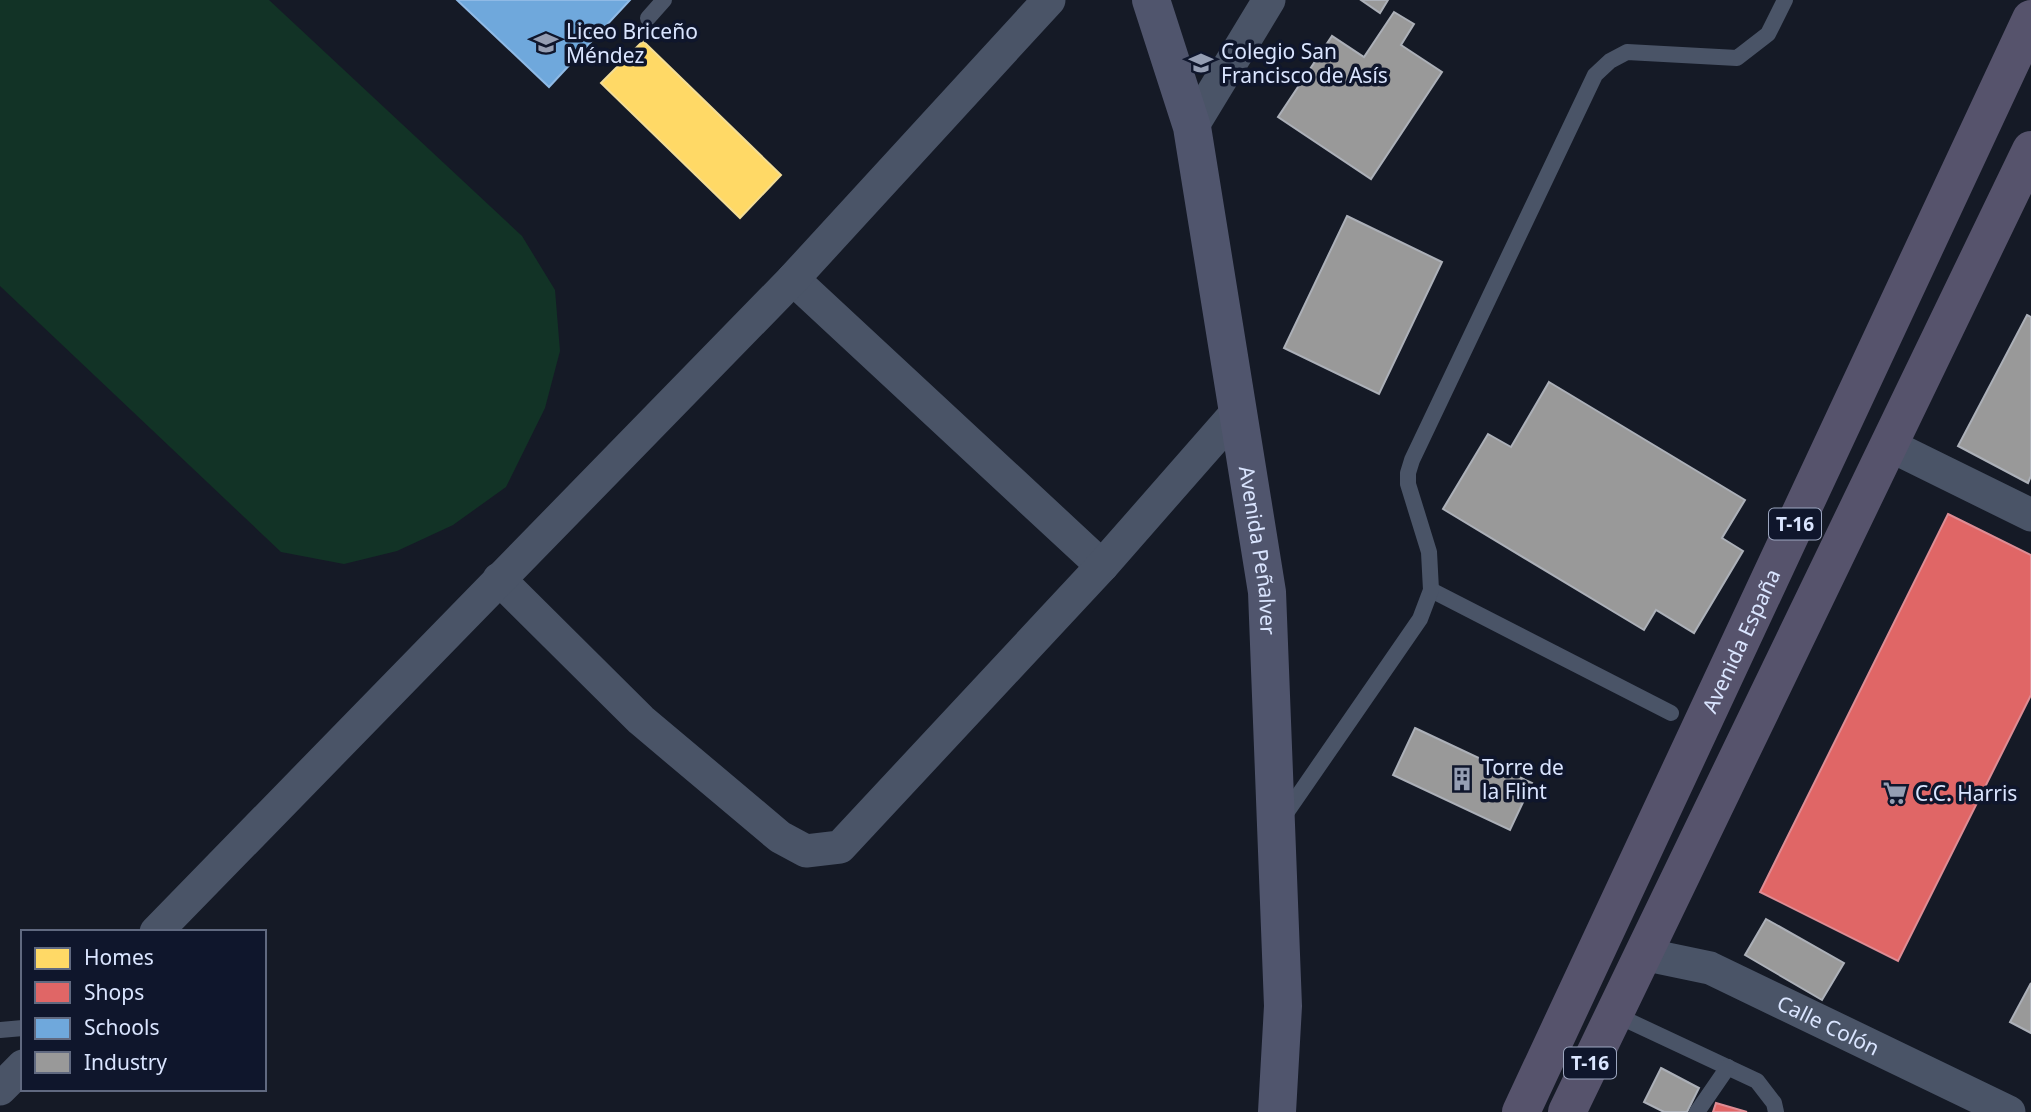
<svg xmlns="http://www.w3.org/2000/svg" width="2031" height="1112" font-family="'Noto Sans',sans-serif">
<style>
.green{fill:#123326}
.homes{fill:#ffd966;stroke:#f4dd94;stroke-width:2}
.shops{fill:#e06666;stroke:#de8c94;stroke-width:2}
.schools{fill:#6fa8dc;stroke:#8fbae6;stroke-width:2}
.industry{fill:#999;stroke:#acb0b8;stroke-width:2}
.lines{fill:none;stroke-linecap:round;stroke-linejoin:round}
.service{stroke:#4a5467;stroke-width:16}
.minor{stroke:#4a5467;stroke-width:33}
.primary{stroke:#50556d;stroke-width:38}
.trunk{stroke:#56536c;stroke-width:38}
.labels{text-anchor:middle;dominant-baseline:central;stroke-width:7;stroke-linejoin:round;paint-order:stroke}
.shield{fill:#0f162c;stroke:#9da7c0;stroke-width:2}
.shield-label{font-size:19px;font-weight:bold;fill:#dae5ff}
.poi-label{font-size:21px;fill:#dae5ff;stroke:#0f162c;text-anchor:start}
.street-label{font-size:21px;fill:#dae5ff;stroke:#0f162c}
</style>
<rect width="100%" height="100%" fill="#151a26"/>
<path class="green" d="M0,0H269L522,236L555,290L560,351L545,408L506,487L453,525L397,551L344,564L281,552L0,286Z"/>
<path class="homes" d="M643,41L781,175L740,218L601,83Z"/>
<g class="shops">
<path d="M1948,514L2031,555V695L1898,961L1760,892Z"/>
<path d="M1716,1103L1747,1112H1713Z"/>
</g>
<path class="schools" d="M457,0H630L549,87Z"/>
<g class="industry">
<path d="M1361,0H1388L1380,13Z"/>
<path d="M1394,12L1414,24L1401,45L1442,72L1371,179L1278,117L1332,36L1364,57Z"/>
<path d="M1347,216L1442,262L1379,394L1284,348Z"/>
<path d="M2027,315L2031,317V476L2028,483L1958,446Z"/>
<path d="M1549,382L1745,500L1722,538L1743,551L1694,633L1656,610L1644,630L1443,509L1488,434L1511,447Z"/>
<path d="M1415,728L1532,783L1510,830L1393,775Z"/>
<path d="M1766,919L1844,963L1822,1000L1745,955Z"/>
<path d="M2031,983V1033L2010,1022Z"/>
<path d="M1661,1068L1699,1088L1687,1112H1664L1644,1102Z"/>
</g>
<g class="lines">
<g class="service">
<path d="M648,18L664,0"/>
<path d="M1431,590L1671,713"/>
<path d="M1282,819L1420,619L1431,590L1429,552L1408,484V473L1412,460L1595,75L1610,61L1627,52L1737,58L1768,34L1785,0"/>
<path d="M1614,1014L1757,1081L1774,1103L1776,1112"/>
<path d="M0,1030L23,1028"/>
<path d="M1697,1112L1728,1067"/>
</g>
<g class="minor">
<path d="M1192,127L1269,0"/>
<path d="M793,279L1102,566"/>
<path d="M1889,445L2031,515"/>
<path d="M499,579L641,720L780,837L806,851L840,847L1102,566L1238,411"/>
<path d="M156,932L793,279L1049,0"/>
<path id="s1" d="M1643,954L1710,968L2009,1112"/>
<path d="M0,1089L23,1066"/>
</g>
<path class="primary" id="s2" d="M1151,0L1192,127L1267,592L1283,1006L1277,1112"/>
<g class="trunk">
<path id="s3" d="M1521,1112L2031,19"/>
<path d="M1567,1112L2031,150"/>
</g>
</g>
<defs>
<g id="school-bare" transform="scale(1.89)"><path d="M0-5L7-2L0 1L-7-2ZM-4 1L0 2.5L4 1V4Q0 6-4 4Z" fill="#959eb3" stroke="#0f162c" stroke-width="2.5" paint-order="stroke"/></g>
<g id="building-bare" transform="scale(1.89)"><path d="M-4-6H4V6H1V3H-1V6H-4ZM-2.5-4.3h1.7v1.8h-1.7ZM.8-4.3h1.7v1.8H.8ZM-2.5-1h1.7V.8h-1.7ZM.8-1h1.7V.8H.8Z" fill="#959eb3" stroke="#0f162c" stroke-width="2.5" paint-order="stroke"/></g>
<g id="supermarket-bare" transform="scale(1.89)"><path d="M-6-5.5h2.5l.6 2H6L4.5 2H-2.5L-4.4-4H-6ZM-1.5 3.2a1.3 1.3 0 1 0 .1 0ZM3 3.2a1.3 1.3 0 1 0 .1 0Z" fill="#959eb3" stroke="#0f162c" stroke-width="2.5" paint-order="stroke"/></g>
</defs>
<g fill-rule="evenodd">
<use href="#school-bare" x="546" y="43"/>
<use href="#school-bare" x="1201" y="63"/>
<use href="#building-bare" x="1462" y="779"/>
<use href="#supermarket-bare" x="1895" y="793"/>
</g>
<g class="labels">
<g class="shield">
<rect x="1769" y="508.5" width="52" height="31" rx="5"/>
<rect x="1564" y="1047.5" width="52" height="31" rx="5"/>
</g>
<g class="shield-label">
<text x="1795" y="524">T-16</text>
<text x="1590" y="1063">T-16</text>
</g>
<g class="poi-label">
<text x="566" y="31">Liceo Briceño<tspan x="566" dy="24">Méndez</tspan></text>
<text x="1221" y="51">Colegio San<tspan x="1221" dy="24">Francisco de Asís</tspan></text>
<text x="1482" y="767">Torre de<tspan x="1482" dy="24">la Flint</tspan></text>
<text x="1915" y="793">C.C. Harris</text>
</g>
<g class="street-label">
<text stroke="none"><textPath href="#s2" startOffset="562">Avenida Peñalver</textPath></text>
<text stroke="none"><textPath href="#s3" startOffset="520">Avenida España</textPath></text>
<text stroke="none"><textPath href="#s1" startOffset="200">Calle Colón</textPath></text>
</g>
</g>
<rect x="21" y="930" width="245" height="161" fill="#0f162c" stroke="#606980" stroke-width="2"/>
<rect x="35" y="948" width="35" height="21" fill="#ffd966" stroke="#606980" stroke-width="2"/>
<text x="84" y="965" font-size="21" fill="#dae5ff">Homes</text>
<rect x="35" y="982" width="35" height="21" fill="#e06666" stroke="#606980" stroke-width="2"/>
<text x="84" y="1000" font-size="21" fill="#dae5ff">Shops</text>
<rect x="35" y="1018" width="35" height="21" fill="#6fa8dc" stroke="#606980" stroke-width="2"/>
<text x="84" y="1035" font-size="21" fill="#dae5ff">Schools</text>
<rect x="35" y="1052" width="35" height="21" fill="#999999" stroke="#606980" stroke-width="2"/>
<text x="84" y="1070" font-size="21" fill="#dae5ff">Industry</text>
</svg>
